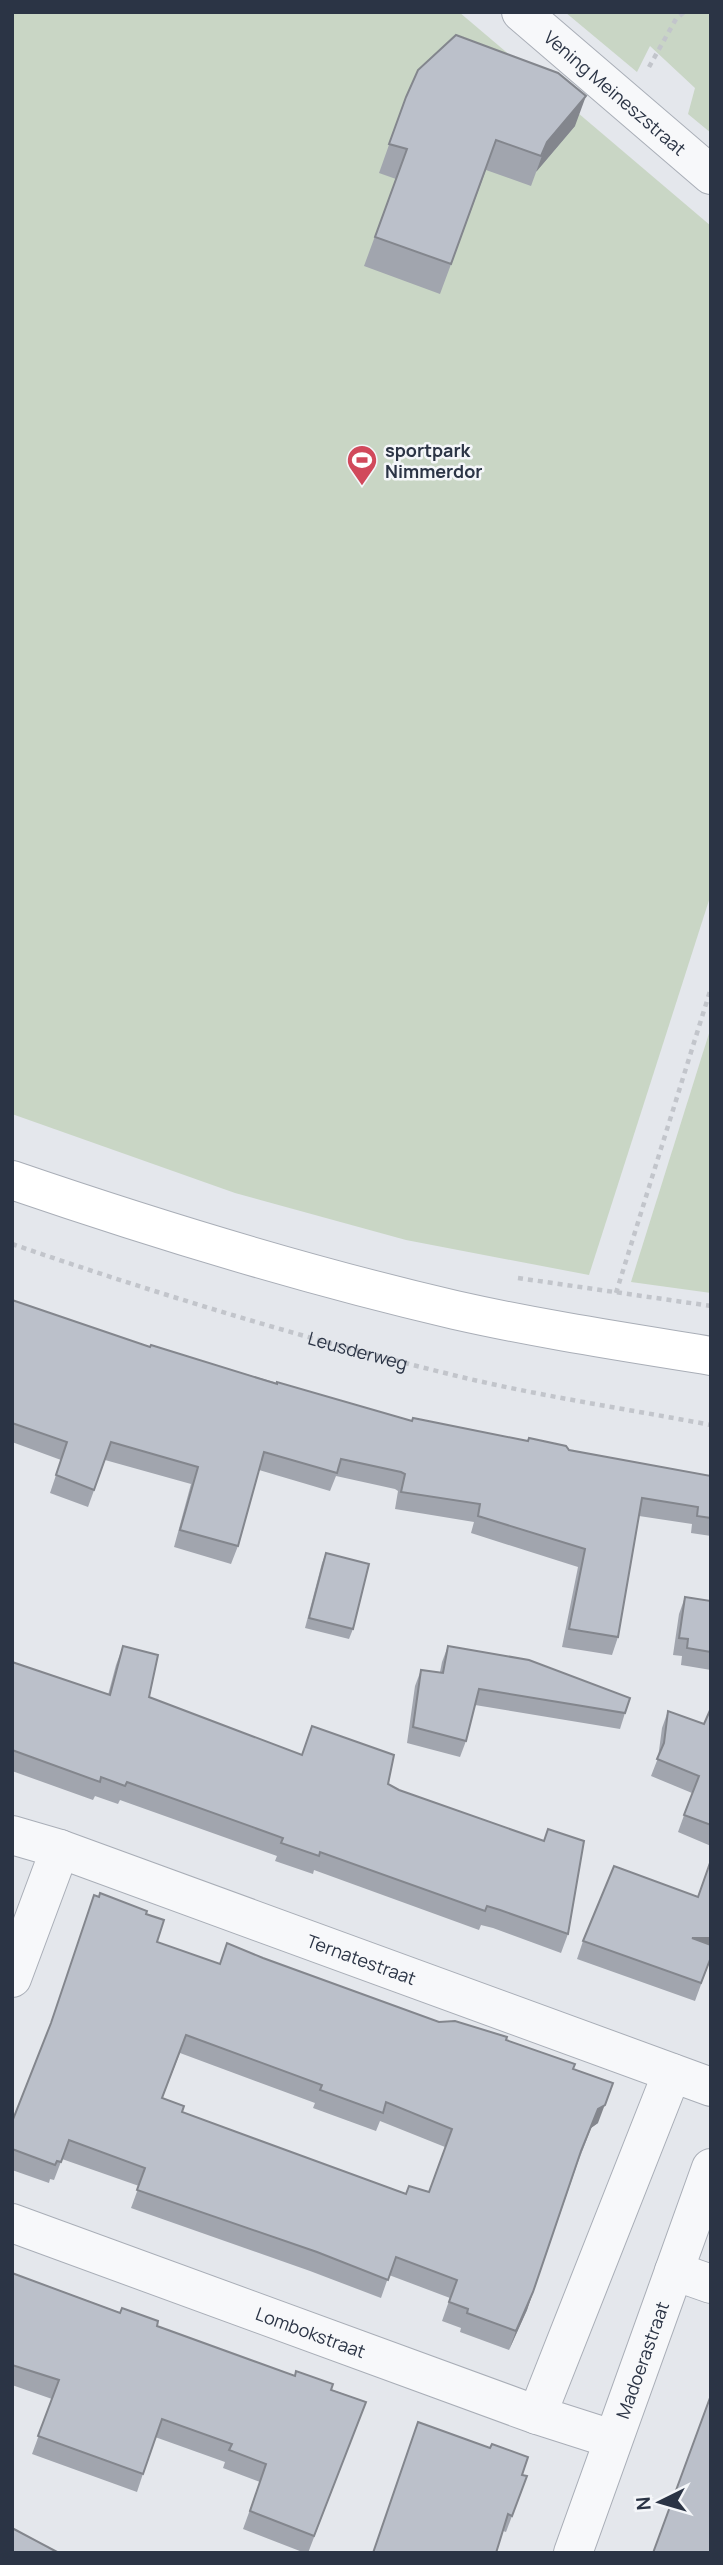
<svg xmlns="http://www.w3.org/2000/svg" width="723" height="2565" font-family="Manrope,sans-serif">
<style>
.green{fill:#c9d6c5}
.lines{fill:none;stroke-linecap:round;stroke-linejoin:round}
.street-casing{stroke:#a9aeb7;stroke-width:40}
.secondary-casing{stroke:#a9aeb7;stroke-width:40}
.path{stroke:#c2c5cb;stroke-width:4.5;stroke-dasharray:5 5;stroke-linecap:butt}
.street{stroke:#f7f8fa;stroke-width:38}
.secondary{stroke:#fff;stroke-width:38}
.wall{fill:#a1a5ae;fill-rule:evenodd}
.shaded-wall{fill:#83868d}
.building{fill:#bbc0ca;stroke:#83868d;stroke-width:2;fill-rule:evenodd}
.labels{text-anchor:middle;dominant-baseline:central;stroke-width:5;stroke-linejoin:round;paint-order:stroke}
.street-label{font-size:18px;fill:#2b3445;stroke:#f4f6f9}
.poi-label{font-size:18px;font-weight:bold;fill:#2b3445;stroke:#f4f6f9;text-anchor:start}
</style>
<rect width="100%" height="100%" fill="#e4e7ec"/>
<g class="green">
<path d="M12,12H459L711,226V894L589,1275L406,1240L235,1193L12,1114Z"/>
<path d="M565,12H711V133L688,114L695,88L650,46L637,72Z"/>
<path d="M711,1027V1293L631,1282Z"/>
</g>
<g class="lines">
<g class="street-casing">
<g id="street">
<path id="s2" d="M521,12L711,175"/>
<path id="s3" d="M12,1835L60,1849L711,2087"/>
<path d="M12,1978L60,1849"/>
<path id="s4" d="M12,2223L537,2415L612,2439"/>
<path d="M674,2271L711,2284"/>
<path d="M537,2415L672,2073"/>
<path id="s5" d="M573,2553L711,2168"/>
</g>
</g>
<g class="secondary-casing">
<path id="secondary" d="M12,1180C158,1230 305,1275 455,1310C539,1329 625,1342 711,1356"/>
</g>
<g class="path">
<path d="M649,67L676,19L684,12"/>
<path id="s1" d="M12,1244C155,1293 298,1337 445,1373C532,1395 622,1408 711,1425"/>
<path d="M518,1278L711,1306"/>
<path d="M616,1293L711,988"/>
</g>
<use href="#street" class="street"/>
<use href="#secondary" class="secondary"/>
</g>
<g class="wall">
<path d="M406,97L575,126L536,172L531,186L486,170L440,294L364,266L396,179L379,173Z"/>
<path d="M12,1300L150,1347L412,1421L711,1476V1536L691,1533L692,1524L639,1516L618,1637L612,1655L562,1647L578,1567L471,1533L474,1522L395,1509L398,1491L395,1489L336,1476L330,1491L259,1470L238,1546L231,1564L174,1547L191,1484L105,1460L88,1507L50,1493L61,1460L12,1442Z"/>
<path d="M326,1553L353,1629L349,1639L305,1628L322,1563Z"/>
<path d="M685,1597L711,1601V1670L681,1665L682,1656L673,1655L679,1614Z"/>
<path d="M123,1646L149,1697L302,1755L388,1784L568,1934L561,1953L493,1928L481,1925L479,1930L314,1870L313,1874L275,1861L277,1856L120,1800L118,1804L95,1796L93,1800L12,1771V1662L108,1695L116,1665Z"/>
<path d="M448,1646L625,1713L620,1729L475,1705L466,1741L460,1757L407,1743L415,1686L421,1670L440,1672L442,1662Z"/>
<path d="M711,1708V1846L678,1832L692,1793L651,1776L658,1758L662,1728L668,1711L704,1724Z"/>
<path d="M711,1859V1957L695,2001L577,1959L583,1941L698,1897Z"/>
<path d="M146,1914L157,1942L219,1964L263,1958L439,2022L506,2040L573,2069L598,2123L591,2128L578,2162L527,2310L509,2350L460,2332L461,2328L442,2321L450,2298L389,2275L381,2298L310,2271L131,2208L139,2186L62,2159L54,2180L50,2179L49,2183L12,2170V2122ZM180,2053L315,2103L313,2108L376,2131L380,2121L445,2147L429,2192L406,2194L182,2112L162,2098Z"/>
<path d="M12,2273L366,2402L308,2553H305L243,2529L260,2482L223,2468L225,2462L155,2437L137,2492L32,2454L52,2399L12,2385Z"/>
<path d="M522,2475L527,2476L506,2532L503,2531L372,2553Z"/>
</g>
<g class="shaded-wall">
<path d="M586,96L575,126L536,172L531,186L547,142Z"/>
<path d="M692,1938H711V1956Z"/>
<path d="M613,2083L598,2123L591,2128L575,2170L598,2109Z"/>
<path d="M533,2292L527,2310L509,2350L516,2331Z"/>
</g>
<g class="building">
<path d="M456,35L558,73L586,96L547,142L541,156L496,140L451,264L375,237L407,149L389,144L406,97L418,70Z"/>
<path d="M12,1300L150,1347L151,1345L277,1384V1382L412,1421L413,1418L528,1441L529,1438L566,1446L569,1450L711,1476V1518L697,1516L698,1507L642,1498L618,1637L569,1629L585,1549L478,1516L480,1504L401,1492L405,1474L401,1472L341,1459L337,1473L264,1452L238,1546L180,1530L198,1467L111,1442L94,1490L56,1475L67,1442L12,1423Z"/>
<path d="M326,1553L369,1564L353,1629L309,1618Z"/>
<path d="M685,1597L711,1601V1652L687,1648L688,1639L679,1638Z"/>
<path d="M123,1646L158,1655L149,1697L302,1755L312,1726L394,1755L388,1784L399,1790L544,1841L548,1829L584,1841L568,1934L500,1910L487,1906L485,1911L320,1852L319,1856L281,1843L283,1838L127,1782L125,1786L101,1777L100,1782L12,1750V1662L110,1695Z"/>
<path d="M448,1646L529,1660L630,1698L625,1713L479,1689L466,1741L413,1727L421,1670L443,1673Z"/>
<path d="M711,1708V1825L684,1815L699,1776L657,1759L664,1743L668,1711L704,1724Z"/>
<path d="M711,1860V1938H692L711,1945V1957L701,1983L583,1941L614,1866L698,1897Z"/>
<path d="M100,1893L147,1911L146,1914L164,1920L157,1942L220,1964L227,1943L263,1958L439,2022L455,2021L507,2037L506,2040L575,2064L573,2069L613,2083L605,2105L598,2109L581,2151L533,2292L516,2331L467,2313L468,2309L449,2302L457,2280L396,2257L388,2280L317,2252L137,2190L145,2168L69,2140L61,2162L57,2161L55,2165L12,2149V2122L51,2023L94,1895L99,1897ZM186,2035L322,2085L320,2090L383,2113L386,2102L452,2129L429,2192L409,2186L406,2194L182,2112L184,2106L162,2098Z"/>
<path d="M12,2273L120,2313L122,2308L158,2321L157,2326L295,2376L296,2371L333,2384L331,2390L366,2402L314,2536L250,2511L266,2464L229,2450L232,2444L162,2419L143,2474L38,2436L59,2380L12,2365Z"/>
<path d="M711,2395V2553H653Z"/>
<path d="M418,2422L490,2448L492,2444L528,2457L522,2475L527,2476L512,2516L508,2514L496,2553H373Z"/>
<path d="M12,2528L59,2553H12Z"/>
</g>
<defs>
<g id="stadium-pin" transform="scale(1.575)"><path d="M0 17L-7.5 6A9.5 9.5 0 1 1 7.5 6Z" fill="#d1495b" stroke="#f4f6f9"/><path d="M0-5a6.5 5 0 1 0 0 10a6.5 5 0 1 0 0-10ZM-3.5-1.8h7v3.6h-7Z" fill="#fff"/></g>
</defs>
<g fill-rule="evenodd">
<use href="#stadium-pin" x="362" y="460"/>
</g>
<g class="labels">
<g class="street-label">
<text stroke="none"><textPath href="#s2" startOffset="124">Vening Meineszstraat</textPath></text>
<text stroke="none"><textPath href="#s1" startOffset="362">Leusderweg</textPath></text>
<text stroke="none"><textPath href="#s3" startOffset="371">Ternatestraat</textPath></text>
<text stroke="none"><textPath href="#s4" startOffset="318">Lombokstraat</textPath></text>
<text stroke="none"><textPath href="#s5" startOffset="205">Madoerastraat</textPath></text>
</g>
<g class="poi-label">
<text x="385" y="450">sportpark<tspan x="385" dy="21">Nimmerdor</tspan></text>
</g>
</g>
<rect width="723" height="2565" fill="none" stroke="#2b3445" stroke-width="28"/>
<g transform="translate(660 2502) rotate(265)" stroke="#f4f6f9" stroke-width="5" paint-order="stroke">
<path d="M0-5L12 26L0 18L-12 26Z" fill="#2b3445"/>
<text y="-10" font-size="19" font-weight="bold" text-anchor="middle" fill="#2b3445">N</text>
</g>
</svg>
